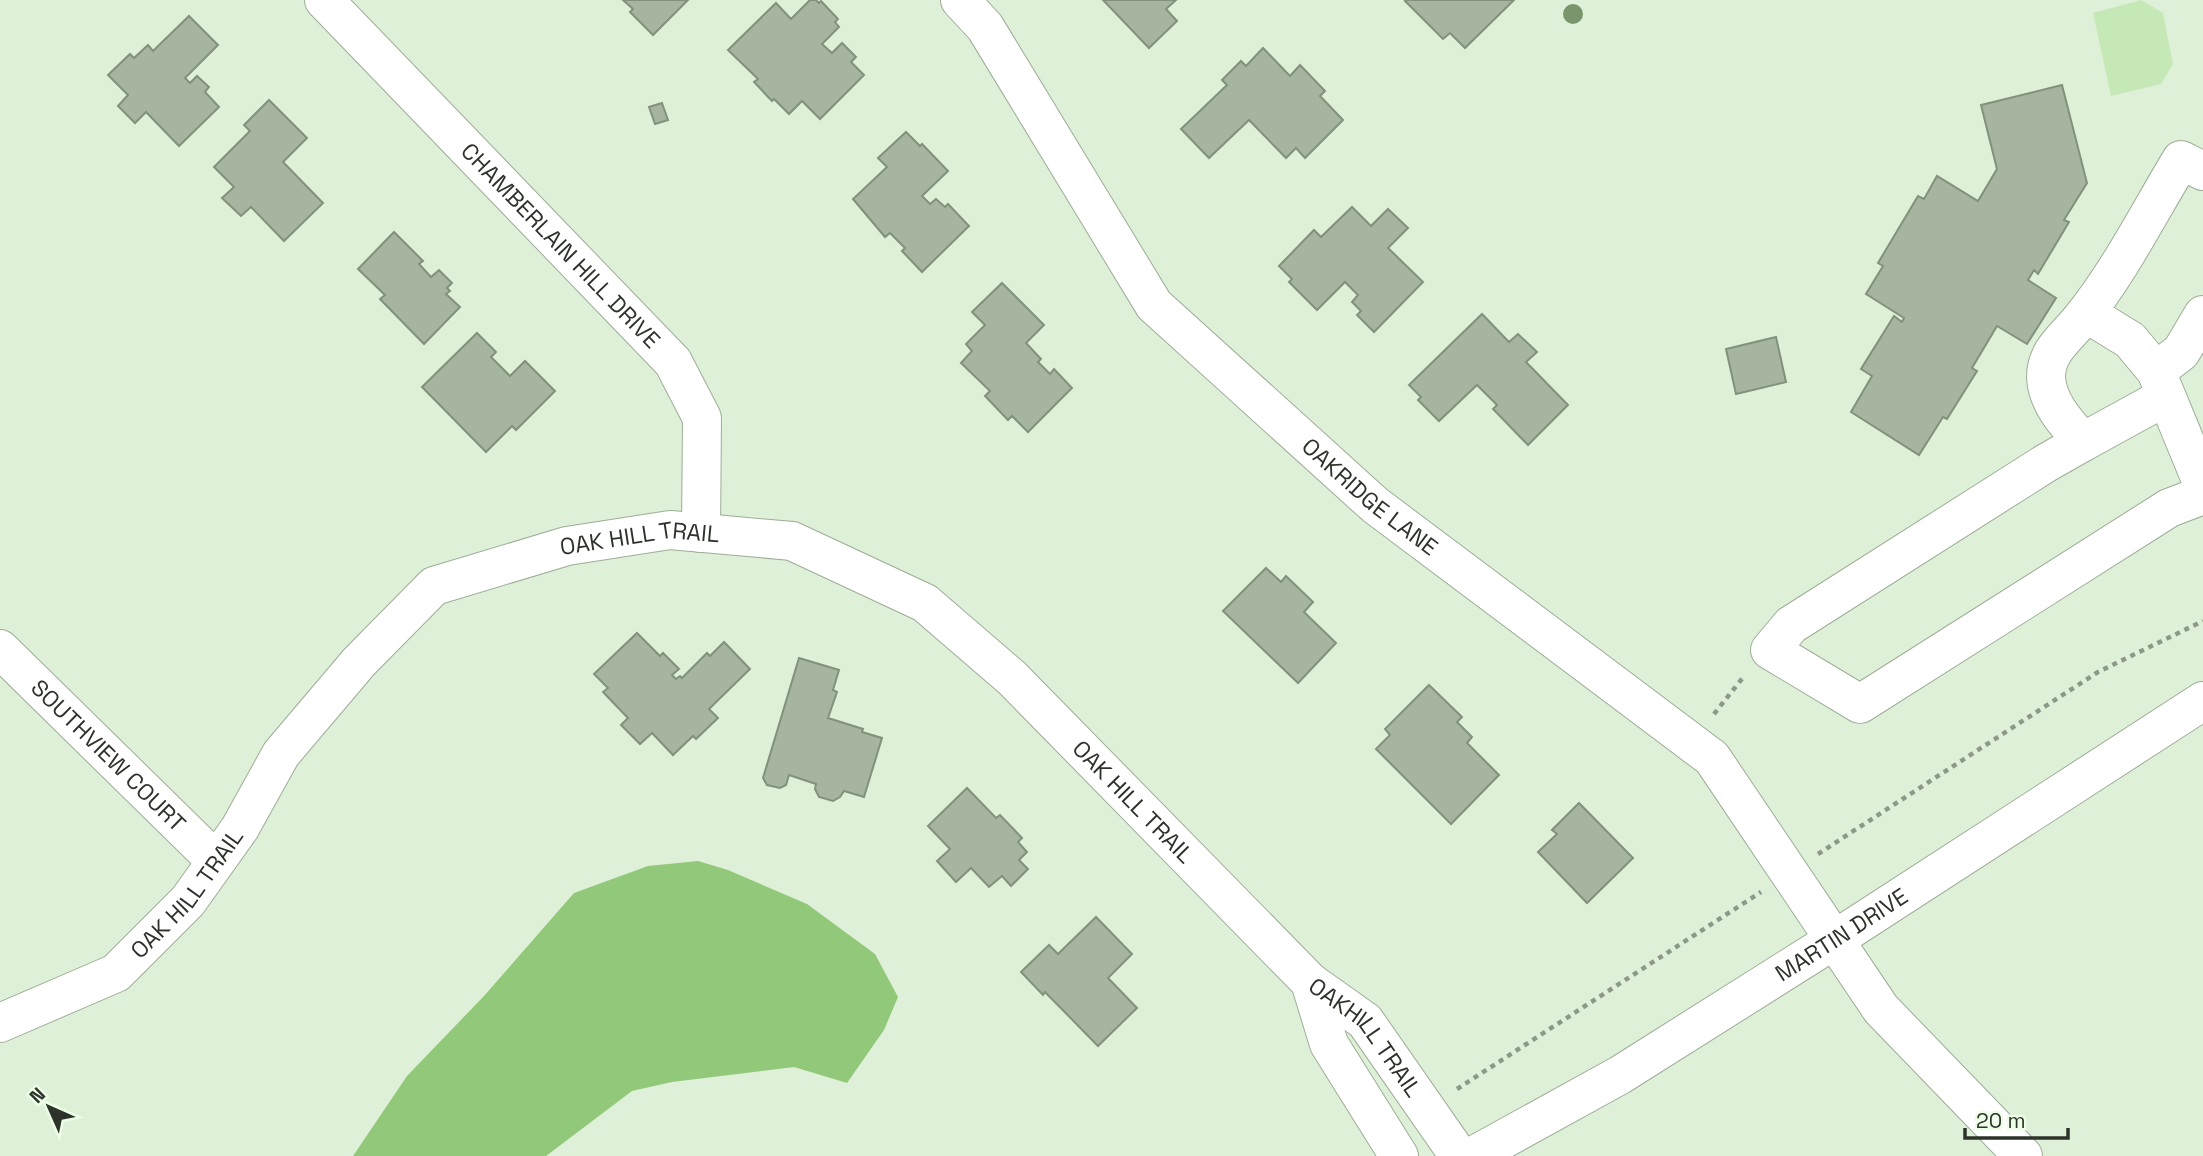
<svg xmlns="http://www.w3.org/2000/svg" width="2203" height="1156" font-family="'Space Grotesk',sans-serif">
<style>
.green{fill:#c6e8b7}
.water{fill:#92c879}
.building{fill:#a5b59f;stroke:#82917c;stroke-width:2}
.lines{fill:none;stroke-linecap:round;stroke-linejoin:round}
.minor-casing{stroke:#9dad97;stroke-width:40}
.path{stroke:#8d9988;stroke-width:4.5;stroke-dasharray:5 5;stroke-linecap:butt}
.minor{stroke:#fff;stroke-width:38}
.tree{fill:#7a956c}
.labels{text-anchor:middle;dominant-baseline:central;stroke-width:5;stroke-linejoin:round;paint-order:stroke}
.street-label{font-size:23px;fill:#2d332a;stroke:#ecfee5}
</style>
<rect width="100%" height="100%" fill="#dff0d8"/>
<path class="green" d="M2141,0L2163,13L2173,64L2161,84L2111,96L2093,13Z"/>
<path class="water" d="M698,861L728,870L807,904L875,954L898,997L884,1030L847,1083L794,1067L672,1082L632,1091L546,1156H353L407,1076L484,996L574,893L648,866Z"/>
<g class="building">
<path d="M623,0H688L653,35L630,12L633,9Z"/>
<path d="M810,0H816L819,3L821,1L838,19L835,22L839,27L822,44L832,53L842,43L856,57L851,62L864,75L820,119L802,101L789,114L774,99L772,101L754,82L758,79L728,50L776,3L791,19Z"/>
<path d="M1103,0H1176L1166,9L1177,21L1149,48Z"/>
<path d="M1407,0H1514L1465,48L1450,33L1443,39L1405,1Z"/>
<path d="M189,16L218,45L185,78L190,83L197,76L209,87L205,92L219,107L179,146L146,112L135,123L118,106L128,95L108,75L130,54L134,58L148,45L153,51Z"/>
<path d="M1263,48L1290,76L1300,65L1325,91L1320,96L1343,120L1305,158L1296,148L1286,158L1249,120L1209,158L1181,129L1227,85L1222,80L1241,61L1246,66Z"/>
<path d="M2062,85L2087,183L2064,220L2069,222L2038,274L2034,270L2028,280L2056,298L2027,344L1997,326L1972,368L1977,371L1947,419L1943,417L1919,455L1851,412L1872,376L1861,369L1894,316L1902,322L1904,318L1866,294L1883,266L1878,263L1918,196L1924,199L1937,176L1978,201L1997,169L1981,105Z"/>
<path d="M269,100L307,138L283,162L323,203L284,241L251,207L241,216L222,198L234,187L214,167L250,131L244,125Z"/>
<path d="M662,103L668,120L655,124L649,107Z"/>
<path d="M906,132L920,146L922,144L948,171L922,196L930,204L936,199L945,207L948,204L969,226L922,272L902,251L905,248L890,233L885,237L853,199L887,167L878,158Z"/>
<path d="M1352,207L1371,226L1388,209L1408,228L1388,248L1423,282L1374,332L1357,315L1361,311L1352,302L1358,295L1345,282L1317,310L1289,282L1292,279L1279,266L1314,230L1321,237Z"/>
<path d="M394,232L423,261L419,264L431,277L439,270L452,283L447,288L450,291L446,294L460,307L424,344L380,299L385,295L358,269Z"/>
<path d="M1002,283L1044,325L1026,343L1041,359L1038,362L1050,374L1054,369L1072,388L1028,432L1012,416L1008,420L985,396L990,391L961,363L972,351L966,344L985,325L972,312Z"/>
<path d="M1482,314L1509,342L1518,334L1537,352L1526,362L1568,405L1528,445L1493,409L1497,405L1477,385L1439,421L1418,400L1421,397L1409,385Z"/>
<path d="M477,333L496,352L491,357L510,376L525,361L555,391L516,430L512,426L486,452L422,387Z"/>
<path d="M1776,337L1786,382L1736,394L1726,349Z"/>
<path d="M1266,568L1281,582L1286,576L1313,602L1304,612L1336,643L1298,683L1223,611Z"/>
<path d="M637,633L660,656L663,653L679,669L672,675L676,679L680,676L682,678L707,653L710,656L724,642L750,669L709,709L718,718L696,739L693,736L673,755L652,733L640,744L621,725L628,718L603,692L608,688L594,674Z"/>
<path d="M799,658L839,670L833,690L837,692L828,718L863,729L862,732L882,738L864,797L844,791L840,797L833,801L819,797L815,789L816,784L789,775L786,785L780,788L767,785L763,778Z"/>
<path d="M1429,685L1462,717L1457,722L1472,737L1467,743L1499,775L1451,824L1376,749L1390,735L1385,729Z"/>
<path d="M967,788L996,818L1000,815L1022,838L1018,842L1027,852L1019,860L1028,869L1011,886L1002,876L989,887L971,868L956,882L937,861L950,849L928,826Z"/>
<path d="M1579,803L1633,858L1587,903L1538,852L1557,834L1552,830Z"/>
<path d="M1096,917L1132,954L1108,978L1137,1008L1098,1046L1045,992L1043,995L1021,972L1049,945L1058,954Z"/>
</g>
<g class="lines">
<g class="minor-casing">
<g id="minor">
<path id="s1" d="M324,0L673,362L702,418L701,533"/>
<path id="s2" d="M960,0L985,27L1154,305L1375,505L1712,758L1881,1009L2023,1156"/>
<path d="M2203,171L2181,160C2150,211 2118,274 2081,319C2065,339 2046,351 2046,377C2047,403 2067,424 2083,442L2046,463L1791,625L1770,650L1860,704L2169,508L2203,495"/>
<path d="M2086,313L2130,340L2156,371L2203,485"/>
<path d="M2156,371L2181,352L2203,315"/>
<path d="M2083,442L2165,397"/>
<path id="s3" d="M0,649L216,861"/>
<path d="M1310,982L1329,1044L1399,1156"/>
<path id="s4" d="M0,1023L116,973L188,901L240,828L281,754L359,662L434,586L567,546L670,530L792,541L925,603L1012,678L1310,982L1365,1021L1459,1156"/>
<path id="s5" d="M1473,1156L1620,1075L1834,940L2203,701"/>
</g>
</g>
<g class="path">
<path d="M1714,714L1745,675"/>
<path d="M1818,854L2098,672L2203,621"/>
<path d="M1457,1089L1761,892"/>
</g>
<use href="#minor" class="minor"/>
</g>
<circle class="tree" cx="1573" cy="14" r="10"/>
<g class="labels">
<g class="street-label">
<text stroke="none"><textPath href="#s1" startOffset="341">CHAMBERLAIN HILL DRIVE</textPath></text>
<text stroke="none"><textPath href="#s2" startOffset="651">OAKRIDGE LANE</textPath></text>
<text stroke="none"><textPath href="#s4" startOffset="842">OAK HILL TRAIL</textPath></text>
<text stroke="none"><textPath href="#s3" startOffset="152">SOUTHVIEW COURT</textPath></text>
<text stroke="none"><textPath href="#s4" startOffset="1430">OAK HILL TRAIL</textPath></text>
<text stroke="none"><textPath href="#s4" startOffset="233">OAK HILL TRAIL</textPath></text>
<text stroke="none"><textPath href="#s5" startOffset="430">MARTIN DRIVE</textPath></text>
<text stroke="none"><textPath href="#s4" startOffset="1762">OAKHILL TRAIL</textPath></text>
</g>
</g>
<g transform="translate(49 1107) rotate(315)" stroke="#ecfee5" stroke-width="5" paint-order="stroke">
<path d="M0-5L12 26L0 18L-12 26Z" fill="#2d332a"/>
<text y="-10" font-size="19" font-weight="bold" text-anchor="middle" fill="#2d332a">N</text>
</g>
<path d="M1965 1128v10h103v-10" fill="none" stroke="#2d332a" stroke-width="3.5"/>
<text x="1976" y="1128" font-size="21" fill="#2d332a" stroke="#ecfee5" stroke-width="5" paint-order="stroke">20 m</text>
</svg>
